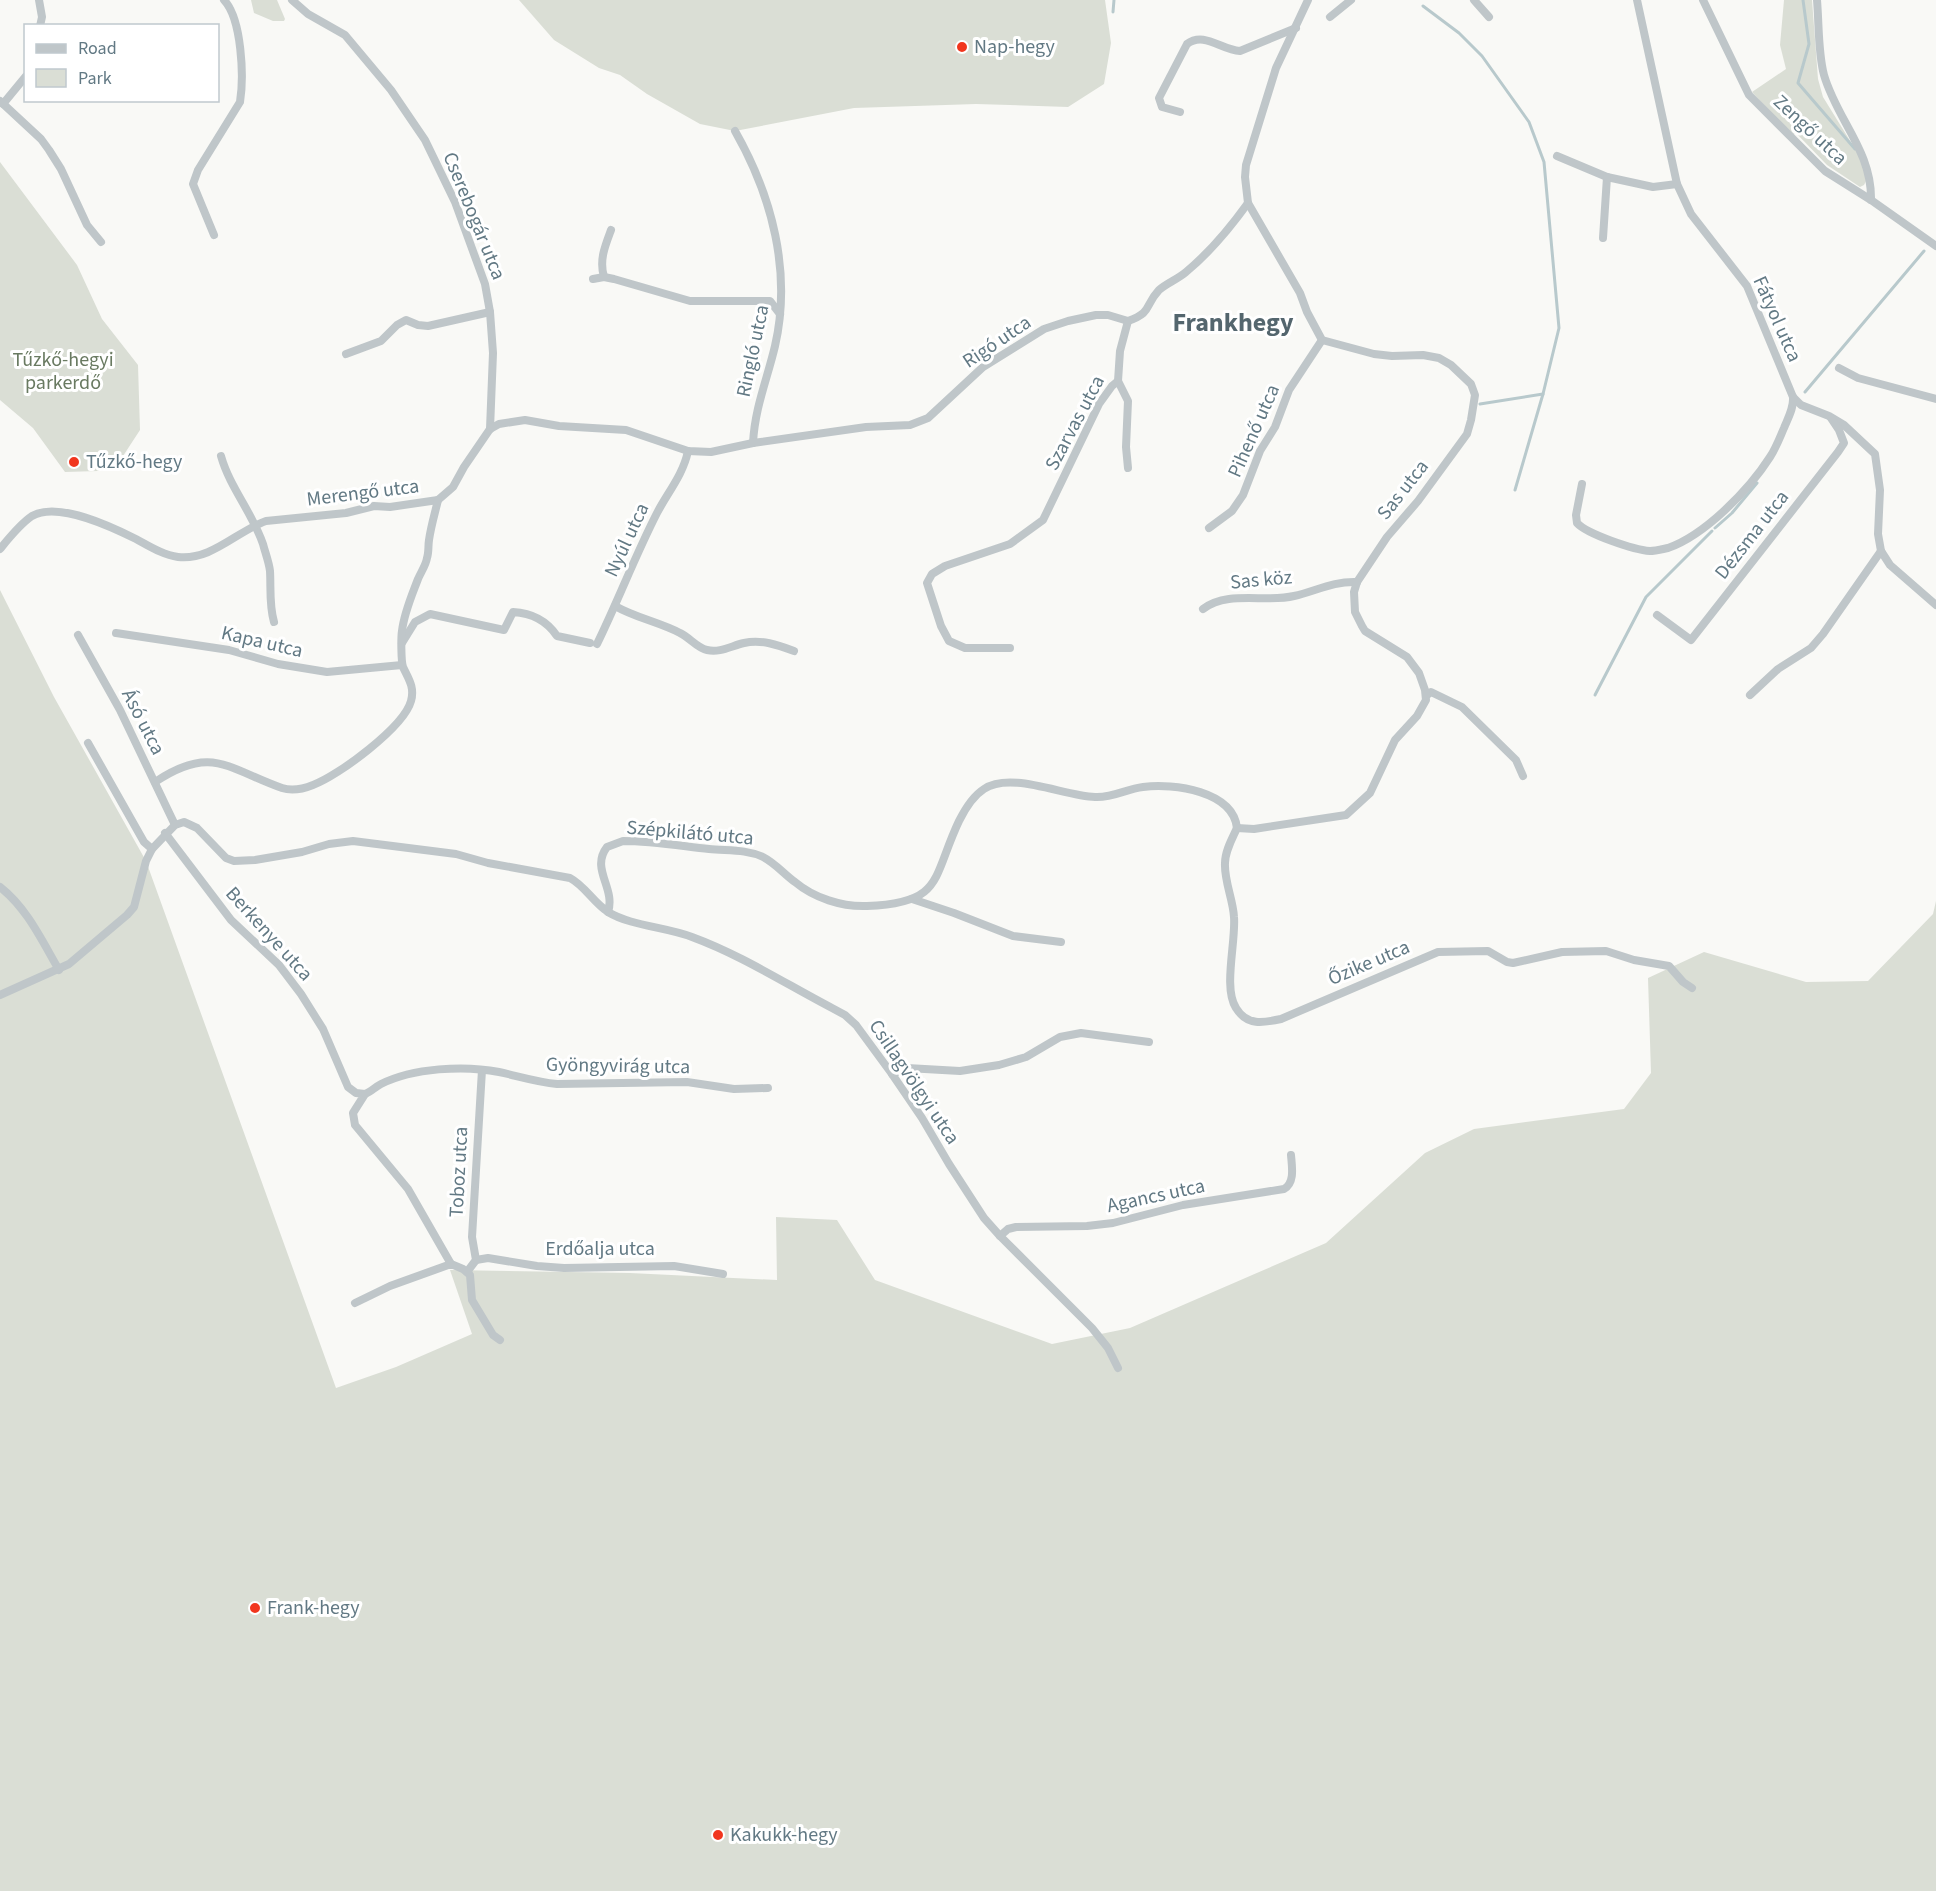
<svg xmlns="http://www.w3.org/2000/svg" width="1936" height="1891" font-family="'Source Sans 3',sans-serif">
<style>
.green{fill:#daded5}
.lines{fill:none;stroke-linecap:round;stroke-linejoin:round}
.stream{stroke:#b8c9cc;stroke-width:3}
.minor{stroke:#bfc6c9;stroke-width:8}
.poi-dot{fill:#f1361e;stroke:#fff;stroke-width:2}
.labels{text-anchor:middle;dominant-baseline:central;stroke-width:6;stroke-linejoin:round;paint-order:stroke}
.poi-label{font-size:20px;fill:#627984;stroke:#fff;text-anchor:start}
.street-label{font-size:20px;fill:#627984;stroke:#fff}
.park-label{font-size:20px;fill:#697a61;stroke:#fff}
.district-label{font-size:26px;font-weight:bold;fill:#54666e;stroke:#fff}
</style>
<rect width="100%" height="100%" fill="#f9f9f6"/>
<g class="green">
<path d="M251,0H277L285,19L284,21H273L254,13Z"/>
<path d="M519,0H1105L1111,43L1104,84L1068,107L976,104L854,108L735,131L700,124L647,94L620,75L599,68L554,40Z"/>
<path d="M1784,0H1812L1818,79L1823,97L1865,165L1867,179L1864,185L1860,187L1827,165L1796,133L1792,136L1752,92L1786,69L1780,45Z"/>
<path d="M0,162L77,265L102,319L138,365L140,430L123,456L98,471L65,472L33,428L0,400Z"/>
<path d="M0,590L54,697L146,861L336,1388L396,1367L472,1334L450,1270L630,1273L777,1280L776,1217L837,1220L875,1280L1052,1344L1130,1328L1326,1243L1425,1153L1474,1129L1624,1109L1651,1073L1648,978L1704,952L1806,982L1868,981L1933,914L1936,901V1891H0Z"/>
</g>
<g class="lines">
<g class="stream">
<path d="M1803,0L1809,44L1798,83L1855,149"/>
<path d="M1423,6L1459,33L1482,56L1529,122L1544,162L1559,328L1543,394L1515,490"/>
<path d="M1113,12L1114,0"/>
<path d="M1805,392L1924,251"/>
<path d="M1480,404L1543,394"/>
<path d="M1715,528L1732,513L1757,483"/>
<path d="M1595,695L1646,597L1712,531"/>
</g>
<g class="minor">
<path d="M39,0L42,17L40,26"/>
<path d="M292,0L308,14L345,35L391,90L425,140L455,202L485,284L490,312L493,353L490,429"/>
<path d="M1474,0L1489,17"/>
<path d="M1637,0L1677,184L1691,214L1747,286L1793,397L1801,405L1829,416L1844,425L1875,454L1880,490L1878,534L1881,551L1890,565L1936,605"/>
<path d="M1703,0L1749,95L1825,171L1871,200L1936,246"/>
<path d="M1817,0C1819,23 1818,53 1824,75C1837,120 1872,151 1871,200"/>
<path d="M1330,17L1351,0"/>
<path d="M0,101L41,139L49,150L61,169L87,225L101,242"/>
<path d="M3,104L26,76"/>
<path d="M1180,112L1162,107L1159,98L1187,44C1204,31 1221,50 1240,51L1296,28"/>
<path d="M735,131C772,196 792,272 775,346C767,380 755,407 753,443"/>
<path d="M1557,156L1607,177L1653,187L1677,184"/>
<path d="M214,235L193,184L198,170L240,102C244,77 242,19 224,0"/>
<path d="M1603,238L1607,177"/>
<path d="M604,277C599,260 605,246 611,230"/>
<path d="M593,279L604,277L614,279L690,301H770L780,314"/>
<path d="M1128,321C1153,312 1144,306 1159,290C1167,283 1178,279 1186,272C1209,253 1230,228 1248,203L1245,177L1246,165L1276,68L1308,0"/>
<path d="M346,354L381,341L397,325L406,320L418,325L428,326L490,312"/>
<path d="M1839,368L1858,378L1936,399"/>
<path d="M1118,381L1128,401L1126,447L1128,468"/>
<path d="M221,456C230,488 252,512 263,544C265,552 269,562 270,571C271,588 269,605 274,622"/>
<path d="M1582,484L1576,515L1577,523C1587,534 1634,550 1650,551C1655,551 1663,549 1668,548C1705,535 1749,490 1770,457C1776,448 1780,437 1784,428C1788,418 1794,408 1793,397"/>
<path d="M1209,528L1232,511L1243,495L1260,451L1275,427L1289,390L1322,340"/>
<path d="M0,549C9,538 20,524 32,516C58,501 112,527 136,539C149,546 163,555 178,557C211,561 237,531 266,521L346,513L374,506L390,507L438,500L453,487L464,467L490,429L499,424L525,420L559,426L626,430L688,451L711,452L753,443L866,427L910,425L928,418L983,367L1044,329L1068,321L1096,315H1108L1128,321"/>
<path d="M615,606C636,618 659,622 680,633C689,637 697,648 707,650C720,653 731,646 744,643C761,639 778,645 794,651"/>
<path d="M1203,609C1228,590 1265,603 1294,596C1316,591 1333,581 1357,582"/>
<path d="M1657,615L1691,640L1838,452L1844,443L1839,430L1831,418"/>
<path d="M116,633L229,650L278,664L327,672L402,665"/>
<path d="M78,635L120,710L175,825"/>
<path d="M402,643L415,622L430,614L504,630L513,612C531,613 547,621 557,636L590,643"/>
<path d="M597,644C618,601 635,556 657,513C668,492 683,475 688,451"/>
<path d="M1010,648H965L949,641L941,626L927,583L932,574L945,566L1010,544L1043,520L1099,404L1112,386L1118,381L1120,351L1128,321"/>
<path d="M1427,695L1431,692L1462,707L1516,760L1523,776"/>
<path d="M1750,695L1778,669L1811,648L1823,634L1881,551"/>
<path d="M88,743L144,842L152,849"/>
<path d="M155,782C212,744 228,769 282,788C291,791 303,789 313,785C338,776 404,727 411,701C415,687 408,678 403,667C401,661 401,637 402,631C404,613 412,595 418,579C421,572 426,565 427,558C429,552 428,546 429,540C431,526 435,513 438,500"/>
<path d="M1237,828L1254,829L1346,815L1370,793L1395,740L1417,716L1426,700L1425,690L1419,673L1407,657L1365,631L1362,626L1355,612L1354,592L1357,582L1387,537L1418,501L1467,434L1471,420L1475,395L1471,384L1451,365L1439,358L1423,355L1392,356L1374,354L1322,340L1307,312L1300,293L1248,203"/>
<path d="M1237,828C1232,839 1225,851 1225,863C1224,881 1233,899 1234,917C1236,942 1223,988 1236,1008C1247,1026 1263,1023 1281,1019L1438,952L1488,951L1507,962L1513,963L1562,952L1606,951L1634,960L1669,966L1683,982L1692,988"/>
<path d="M165,833L231,920L279,965L301,994L323,1029L348,1087L356,1093L365,1094L353,1113L355,1125L408,1189L451,1264"/>
<path d="M0,887C27,908 42,941 59,970"/>
<path d="M912,899L954,913L1013,936L1061,942"/>
<path d="M608,912C631,926 666,927 692,937C741,955 786,984 832,1008L845,1015L856,1025L892,1074L922,1118L949,1164L984,1218L1000,1236L1092,1328L1108,1348L1118,1368"/>
<path d="M0,995L69,964L127,915L134,907L146,861L152,849L175,825L184,822L197,828L226,858L234,861L255,860L302,852L329,844L353,841L456,854L488,863L570,878C585,886 593,902 608,912C616,888 590,869 607,847L623,841C652,841 681,846 709,849C727,851 746,849 763,857C775,863 784,874 795,882C814,898 842,907 867,906C944,903 932,878 959,821C965,809 973,796 984,789C1011,771 1064,796 1095,797C1113,798 1126,789 1143,787C1174,783 1233,791 1237,828"/>
<path d="M892,1074L907,1068L960,1071L999,1065L1026,1057L1060,1037L1081,1033L1149,1042"/>
<path d="M365,1094C371,1092 375,1087 381,1084C413,1068 464,1065 499,1072C518,1076 537,1082 557,1084L687,1082L734,1089L768,1088"/>
<path d="M1000,1236L1008,1229L1016,1227L1087,1226L1113,1223L1183,1205L1284,1189C1295,1183 1292,1167 1291,1155"/>
<path d="M476,1260L488,1258L537,1266L564,1268L674,1266L723,1274"/>
<path d="M467,1272L476,1260L472,1237L482,1070"/>
<path d="M355,1303L390,1286L451,1264L463,1269L470,1275L472,1300L493,1335L500,1340"/>
</g>
</g>
<g class="poi-dot">
<circle cx="962" cy="47" r="6"/>
<circle cx="74" cy="462" r="6"/>
<circle cx="255" cy="1608" r="6"/>
<circle cx="718" cy="1835" r="6"/>
</g>
<g class="labels">
<g class="poi-label">
<text x="974" y="47">Nap-hegy</text>
<text x="86" y="462">Tűzkő-hegy</text>
<text x="267" y="1608">Frank-hegy</text>
<text x="730" y="1835">Kakukk-hegy</text>
</g>
<g class="street-label">
<text transform="translate(1810 130) rotate(43)">Zengő utca</text>
<text transform="translate(474 216) rotate(68)">Cserebogár utca</text>
<text transform="translate(1777 319) rotate(66)">Fátyol utca</text>
<text transform="translate(997 342) rotate(-34)">Rigó utca</text>
<text transform="translate(753 351) rotate(-78)">Ringló utca</text>
<text transform="translate(1075 423) rotate(-62)">Szarvas utca</text>
<text transform="translate(1254 431) rotate(-66)">Pihenő utca</text>
<text transform="translate(1403 490) rotate(-52)">Sas utca</text>
<text transform="translate(363 493) rotate(-7)">Merengő utca</text>
<text transform="translate(1752 535) rotate(-52)">Dézsma utca</text>
<text transform="translate(627 540) rotate(-65)">Nyúl utca</text>
<text transform="translate(1261 580) rotate(-5)">Sas köz</text>
<text transform="translate(262 642) rotate(13)">Kapa utca</text>
<text transform="translate(143 722) rotate(63)">Ásó utca</text>
<text transform="translate(690 833) rotate(5)">Szépkilátó utca</text>
<text transform="translate(269 934) rotate(48)">Berkenye utca</text>
<text transform="translate(1369 963) rotate(-23)">Őzike utca</text>
<text transform="translate(618 1066) rotate(1)">Gyöngyvirág utca</text>
<text transform="translate(914 1082) rotate(56)">Csillagvölgyi utca</text>
<text transform="translate(459 1172) rotate(-87)">Toboz utca</text>
<text transform="translate(1156 1196) rotate(-12)">Agancs utca</text>
<text x="600" y="1249">Erdőalja utca</text>
</g>
<g class="park-label">
<text x="63" y="360">Tűzkő-hegyi<tspan x="63" dy="23">parkerdő</tspan></text>
</g>
<g class="district-label">
<text x="1233" y="322">Frankhegy</text>
</g>
</g>
<rect x="24" y="24" width="195" height="78" fill="#ffffff" stroke="#c0c9ce" stroke-width="1.5"/>
<rect x="36" y="44" width="30" height="9" fill="#bfc6c9" stroke="#c0c9ce" stroke-width="1.5"/>
<text x="78" y="54" font-size="18" fill="#627984">Road</text>
<rect x="36" y="69" width="30" height="18" fill="#daded5" stroke="#c0c9ce" stroke-width="1.5"/>
<text x="78" y="84" font-size="18" fill="#627984">Park</text>
</svg>
